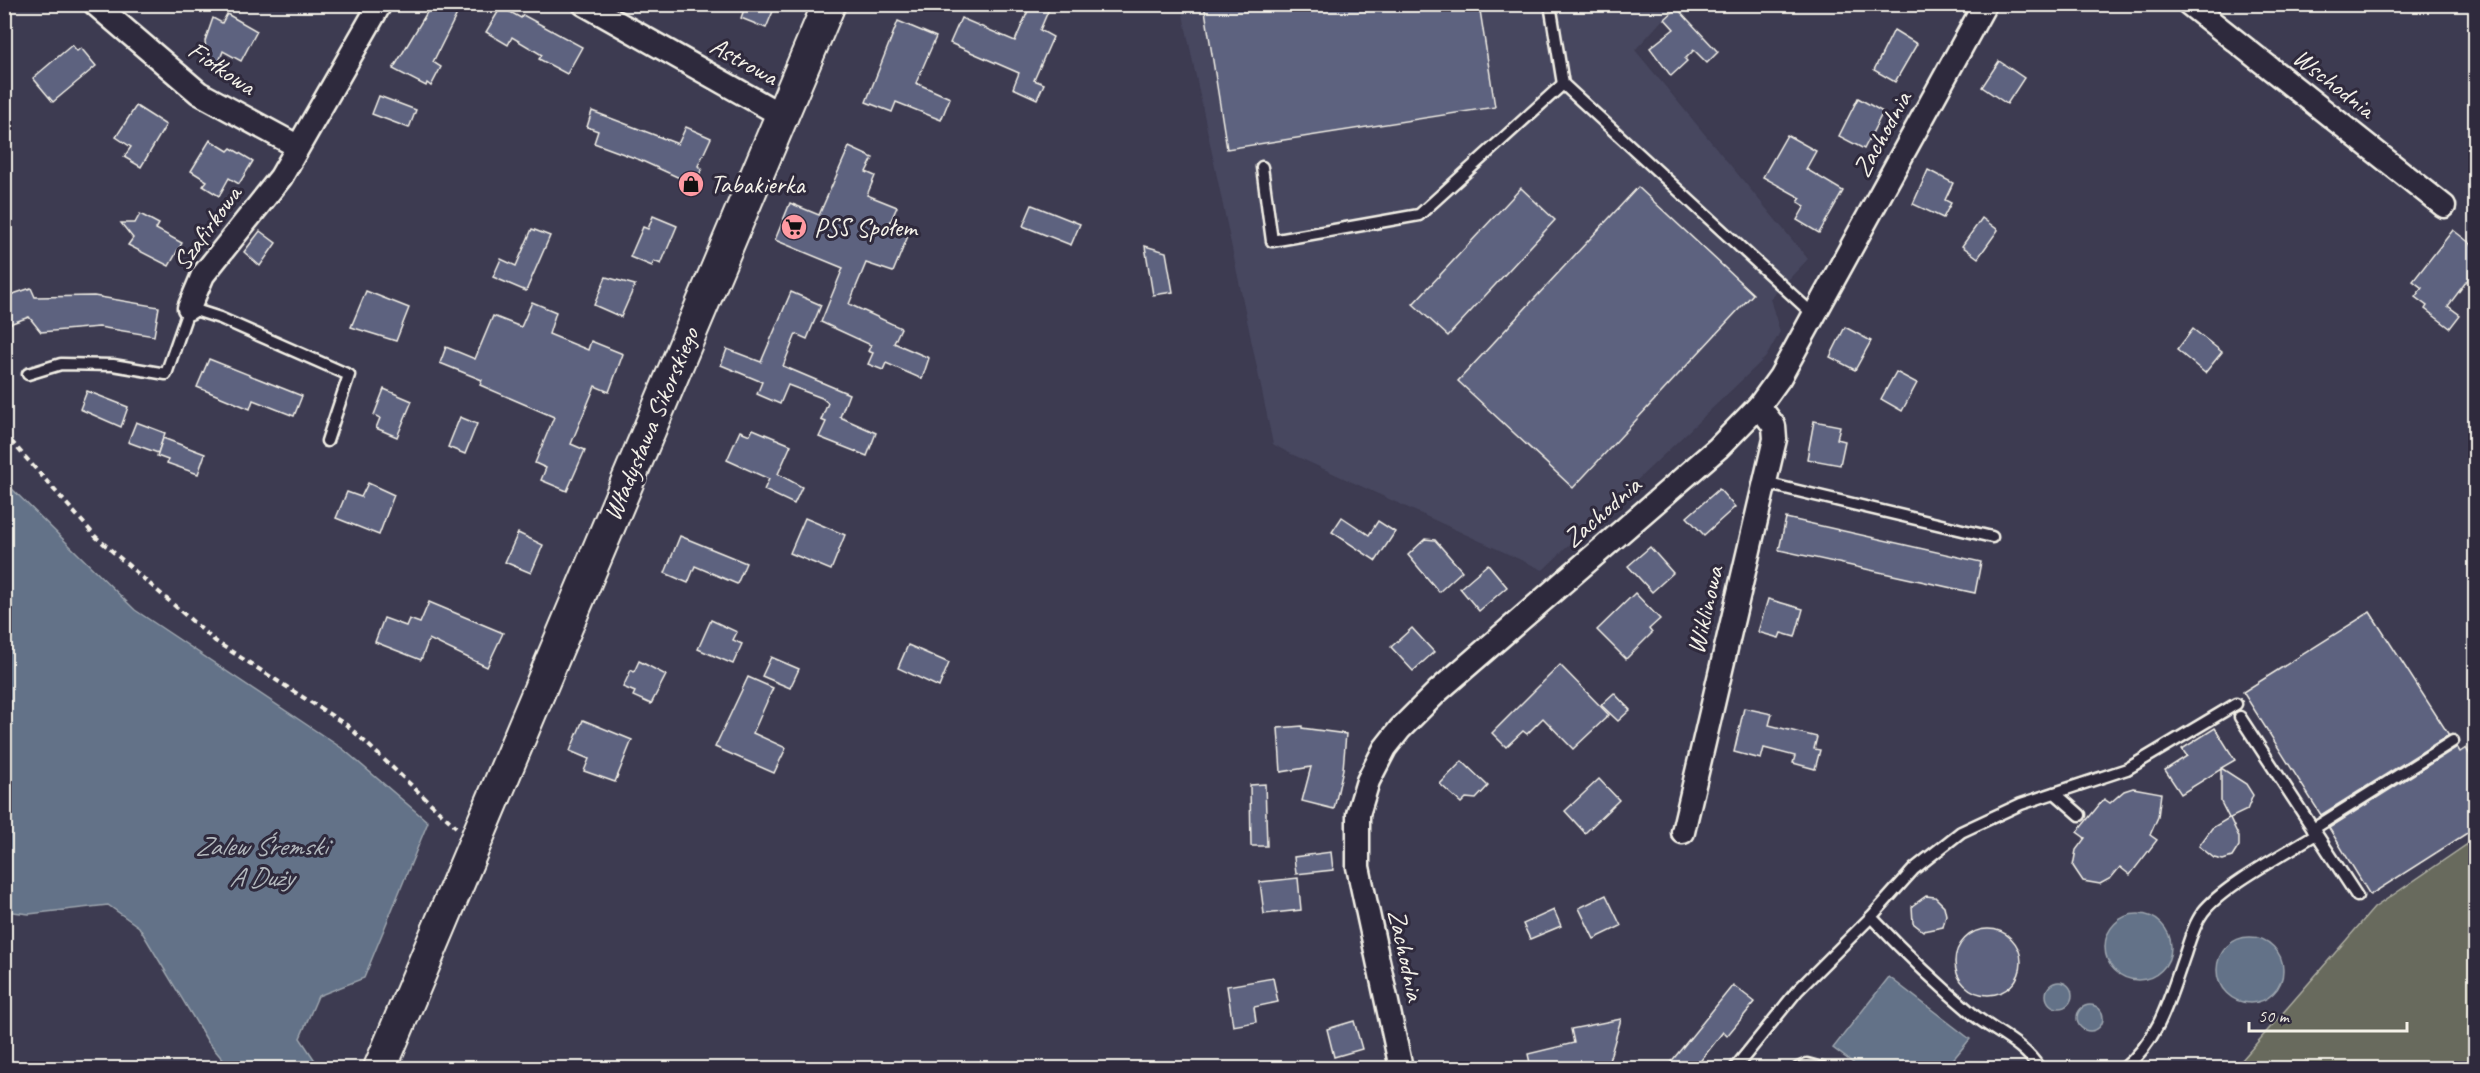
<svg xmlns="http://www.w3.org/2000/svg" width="2480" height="1073" font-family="Caveat,sans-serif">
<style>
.built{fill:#47475f}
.green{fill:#686b5d;stroke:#aeaea2;stroke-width:1.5}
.water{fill:#637288;stroke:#9da5ae;stroke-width:1.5}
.building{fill:#5d627f;stroke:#f4f1e8;stroke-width:1.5}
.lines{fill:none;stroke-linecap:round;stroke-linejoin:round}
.lane-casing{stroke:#f4f1e8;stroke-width:15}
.street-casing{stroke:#f4f1e8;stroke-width:27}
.secondary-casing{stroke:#f4f1e8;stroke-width:36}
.path{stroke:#f4f1e8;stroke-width:4;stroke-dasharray:6 4.5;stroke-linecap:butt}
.lane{stroke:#2f2a3d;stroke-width:10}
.street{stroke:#2f2a3d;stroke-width:22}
.secondary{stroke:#2f2a3d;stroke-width:32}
.labels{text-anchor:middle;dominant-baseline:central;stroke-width:6;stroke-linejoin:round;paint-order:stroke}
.street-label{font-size:26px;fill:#f4f1e8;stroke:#2f2a3d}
.poi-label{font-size:26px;fill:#f4f1e8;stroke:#2f2a3d;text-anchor:start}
.water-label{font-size:27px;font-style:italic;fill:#b3b8bd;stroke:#2f2a3d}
</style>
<rect width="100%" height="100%" fill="#3d3b51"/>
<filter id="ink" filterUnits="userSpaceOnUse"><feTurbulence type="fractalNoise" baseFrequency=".0167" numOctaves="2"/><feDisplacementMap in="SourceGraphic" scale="12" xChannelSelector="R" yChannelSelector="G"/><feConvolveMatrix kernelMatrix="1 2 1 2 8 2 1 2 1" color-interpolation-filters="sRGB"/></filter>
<g filter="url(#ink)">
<path class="built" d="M1181,5H1676L1635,50L1808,259L1770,299L1780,332L1766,357L1543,570L1287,452L1273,444Z"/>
<path class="green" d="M2475,839V1068H2235L2374,908Z"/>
<g class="water">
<path d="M4,481L135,610L343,749L428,822L364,978L318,996L300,1038L320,1068H230L208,1042L139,927L108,905L29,914L5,911Z"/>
<circle cx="2138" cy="947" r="33"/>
<circle cx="2250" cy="970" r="33"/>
<path d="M1889,977L1970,1039L1946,1068H1860L1833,1048Z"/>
<circle cx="2059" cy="995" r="13"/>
<circle cx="2090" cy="1018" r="13"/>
</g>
<g class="building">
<path d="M432,4H462L433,62L441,67L431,86L427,83L426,86L393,69Z"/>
<path d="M746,4H776L766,28L741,18Z"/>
<path d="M1031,4L1049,9L1040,30L1053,37L1034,80L1044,84L1037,99L1013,88L1019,73L950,43L961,18L1015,41Z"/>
<path d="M1204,4H1479L1495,107L1227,149Z"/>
<path d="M501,7L521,18L523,15L582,47L567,74L539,59L542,55L512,37L508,45L486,32Z"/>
<path d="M1677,8L1718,52L1707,63L1694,50L1685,59L1687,61L1671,76L1650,48L1674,29L1665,19Z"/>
<path d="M227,14L257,31L241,61L223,51L216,70L206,49L205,41L213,18L222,23Z"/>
<path d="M898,21L936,37L916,83L950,98L941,120L896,102L892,112L866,102Z"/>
<path d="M1894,30L1917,44L1895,82L1874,70Z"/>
<path d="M72,45L77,51L81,48L96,66L53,102L33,78Z"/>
<path d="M1999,61L2024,78L2007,104L1982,87Z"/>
<path d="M379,96L416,110L409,128L372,114Z"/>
<path d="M1858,98L1883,112L1864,149L1839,136Z"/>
<path d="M136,106L166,125L141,167L124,157L131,147L116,137Z"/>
<path d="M592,111L678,144L686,127L711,138L698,166L702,168L695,185L640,160L594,143L598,131L587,127Z"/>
<path d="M1787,135L1816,151L1806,169L1843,191L1819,233L1797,220L1805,206L1798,202L1801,198L1763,177Z"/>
<path d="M210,140L228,151L231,148L253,161L239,184L229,178L219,196L203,186L207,181L191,171Z"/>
<path d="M849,147L873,158L866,172L875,176L867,195L897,207L888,227L908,236L893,272L866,263L849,304L901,328L894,343L929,358L922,379L886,363L883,370L868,364L873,353L868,351L871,345L821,322L843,268L775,240L790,203L819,215Z"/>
<path d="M1928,170L1953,183L1945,200L1951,203L1943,218L1913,204Z"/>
<path d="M1638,187L1753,294L1573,488L1458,381Z"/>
<path d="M1521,188L1555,220L1448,336L1413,304Z"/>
<path d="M1032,205L1080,224L1071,245L1023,226Z"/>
<path d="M140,214L159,224L156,229L182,243L169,266L128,245L133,238L121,223H135Z"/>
<path d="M653,216L677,226L661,264L654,261L652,266L630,257L643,227L648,229Z"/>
<path d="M1982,218L1998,230L1978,258L1962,246Z"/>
<path d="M532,229L550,236L526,291L493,277L501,259L516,266Z"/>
<path d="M2453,230L2475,247V270L2448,306L2460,315L2450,328L2425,309L2427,306L2415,297L2422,288L2413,281Z"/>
<path d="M260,231L276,243L260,266L244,252Z"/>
<path d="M1145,246L1166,252L1173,292L1153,295Z"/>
<path d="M606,277L635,285L621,317L594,305Z"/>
<path d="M31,288L35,297L94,296L159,307L154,336L99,327L41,332L29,317L4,326V297Z"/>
<path d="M366,291L409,308L396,341L351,327Z"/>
<path d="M791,292L821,305L807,339L796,334L783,366L849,394L840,417L876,433L867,456L819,437L826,422L821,420L828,403L822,398L788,385L780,404L757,394L762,382L721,365L727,349L761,362Z"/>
<path d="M532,302L556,312L549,334L588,350L591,341L623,354L609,392L595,386L571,444L585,450L567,491L541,480L546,468L535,463L554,417L480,385L482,380L440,363L446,347L475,359L493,316L521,327Z"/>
<path d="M1845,327L1871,341L1855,370L1830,357Z"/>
<path d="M2193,329L2222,352L2205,373L2177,350Z"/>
<path d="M209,359L302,396L294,416L253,400L250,409L197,387Z"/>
<path d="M1896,372L1917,383L1902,411L1881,399Z"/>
<path d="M384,389L412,401L397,437L376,428L380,418L374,415Z"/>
<path d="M87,391L128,407L121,427L80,409Z"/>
<path d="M460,417L477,424L465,454L448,447Z"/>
<path d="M1814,421L1840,426L1837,439L1845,441L1840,465L1807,459Z"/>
<path d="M136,422L165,433L158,453L128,442Z"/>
<path d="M753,429L791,445L778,474L802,487L794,504L764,490L769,479L727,460L740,431L750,435Z"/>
<path d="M163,438L205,454L198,474L167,463L168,460L157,456Z"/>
<path d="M368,483L394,495L379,535L336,518L347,492L361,497Z"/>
<path d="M1719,489L1735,507L1704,535L1687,517Z"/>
<path d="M1342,517L1369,535L1378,521L1395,532L1376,561L1332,532Z"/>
<path d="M805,518L845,535L831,570L790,553Z"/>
<path d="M1786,518L1981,562L1975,593L1779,550Z"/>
<path d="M518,533L543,545L531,573L505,562Z"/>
<path d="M680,536L746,563L737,584L695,566L688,583L665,573Z"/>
<path d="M1425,539L1435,540L1462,571L1439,592L1408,555Z"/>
<path d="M1650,547L1673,573L1652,592L1628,566Z"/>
<path d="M1488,564L1507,587L1479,611L1460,588Z"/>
<path d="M1635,593L1660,619L1649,629L1652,633L1626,659L1597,630Z"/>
<path d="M1768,599L1803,609L1795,637L1781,633L1779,638L1758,632Z"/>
<path d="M429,602L503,633L487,667L429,639L421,660L375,642L384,618L406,626L409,619L420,623Z"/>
<path d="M2370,612L2449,735L2321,815L2243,692Z"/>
<path d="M711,620L737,632L733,640L742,644L733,664L698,649Z"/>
<path d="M1412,628L1434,652L1413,671L1391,647Z"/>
<path d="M908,645L949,663L939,687L898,668Z"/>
<path d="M771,657L799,669L790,688L762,676Z"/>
<path d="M639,661L666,675L651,704L633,696L635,692L623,687L631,670L634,672Z"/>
<path d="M1560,665L1609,715L1573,749L1543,718L1527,734L1523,731L1506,747L1492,733Z"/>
<path d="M748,677L773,688L753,733L786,748L774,773L715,747Z"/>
<path d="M1614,693L1630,710L1618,721L1601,705Z"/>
<path d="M1744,708L1772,714L1769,725L1817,737L1814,749L1820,750L1815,769L1793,763L1795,756L1764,748L1761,759L1734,752Z"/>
<path d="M583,720L632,740L615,782L584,771L589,759L570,751Z"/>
<path d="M1302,726V728L1346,734L1343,769L1334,809L1302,801L1311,767L1281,772L1278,728Z"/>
<path d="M2215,728L2235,760L2221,768L2246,784L2253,795L2247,810L2230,818L2239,837V846L2232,857L2223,860L2214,858L2199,846L2212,828L2229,818L2221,802V769L2181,794L2165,770L2187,756L2182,749Z"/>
<path d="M2457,747L2460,752L2466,748L2475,764V828L2370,895L2329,828Z"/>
<path d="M1462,761L1488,786L1476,799L1466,798L1461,803L1440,784Z"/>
<path d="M1599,779L1619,800L1585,833L1565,811Z"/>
<path d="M1265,784L1267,846H1251L1250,785Z"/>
<path d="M2133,788L2161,793L2158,817L2150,835L2157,840L2130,875L2120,867L2111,878L2100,884L2083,881L2073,866L2076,850L2085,838L2077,832L2104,799L2110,803L2124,791Z"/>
<path d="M1331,852L1333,870L1296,874L1294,857Z"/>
<path d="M1298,878L1301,910L1264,914L1260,882Z"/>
<path d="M1606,895L1621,926L1594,939L1579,908Z"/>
<path d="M1926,896L1935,897L1944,906L1946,915L1943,927L1923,931L1913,923L1912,906Z"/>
<path d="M1554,910L1561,926L1530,939L1523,924Z"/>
<circle cx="1988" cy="962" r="33"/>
<path d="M1273,978L1278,1002L1254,1007L1256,1022L1233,1026L1227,986Z"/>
<path d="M1733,985L1755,1002L1727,1036L1723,1032L1695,1068H1666Z"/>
<path d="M1621,1019L1607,1068H1531L1528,1054L1574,1043L1571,1029Z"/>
<path d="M1354,1021L1362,1049L1334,1057L1327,1029Z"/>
</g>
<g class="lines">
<g class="lane-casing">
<g id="lane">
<path d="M1550,4L1563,84L1815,316"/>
<path d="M1262,167L1272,241L1419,215L1563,84"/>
<path d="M28,374L61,364L113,365L166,374L189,308L220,318L349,375L327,441"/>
<path d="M1764,483L1992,537"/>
<path d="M2240,717L2357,896"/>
<path d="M2055,793L2080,815"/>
<path d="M2313,829L2453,741"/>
<path d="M1735,1068L1797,991L1871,917"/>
<path d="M1798,1068L1807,1064L1822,1068"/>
<path d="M2039,1068C2024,1044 1997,1033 1975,1016C1938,985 1904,952 1871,917L1914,869L1961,832L2021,804L2127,769L2236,704"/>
<path d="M2124,1068C2160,1039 2170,996 2185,954C2190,939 2194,924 2203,912C2223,886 2286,853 2316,834"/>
</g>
</g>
<g class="street-casing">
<g id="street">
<path d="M95,4L199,93L297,146"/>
<path d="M584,4L781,115"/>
<path d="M2189,4L2444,206"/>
<path d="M189,308L203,275L281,177L380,4"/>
<path d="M1683,832L1775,439L1774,426L1759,406"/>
<path d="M1401,1068L1358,867V814L1368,781L1385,748L1400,729L1438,691L1718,448L1759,406L1780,377L1985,4"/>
</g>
</g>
<g class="secondary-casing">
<path id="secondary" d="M380,1068L829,4"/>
</g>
<path class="path" d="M4,433L96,537L215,641L348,726L456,827"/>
<use href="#lane" class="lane"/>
<use href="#street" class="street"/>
<use href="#secondary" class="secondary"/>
</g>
</g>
<defs>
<g id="shop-disc" transform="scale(1.35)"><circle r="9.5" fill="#ff9aa2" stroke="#2f2a3d"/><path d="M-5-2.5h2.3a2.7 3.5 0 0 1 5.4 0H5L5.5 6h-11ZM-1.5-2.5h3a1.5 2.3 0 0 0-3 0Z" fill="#111"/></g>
<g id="supermarket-disc" transform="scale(1.35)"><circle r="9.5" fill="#ff9aa2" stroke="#2f2a3d"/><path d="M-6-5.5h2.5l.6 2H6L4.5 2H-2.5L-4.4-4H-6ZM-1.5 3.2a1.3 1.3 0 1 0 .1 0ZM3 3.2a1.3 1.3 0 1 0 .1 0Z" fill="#111"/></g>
</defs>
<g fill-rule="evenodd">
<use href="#shop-disc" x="691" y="184"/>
<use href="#supermarket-disc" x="794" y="227"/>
</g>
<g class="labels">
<g class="street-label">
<text transform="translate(744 61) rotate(29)">Astrowa</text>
<text transform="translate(222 68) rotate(34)">Fiołkowa</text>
<text transform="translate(2334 83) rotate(38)">Wschodnia</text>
<text transform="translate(1882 134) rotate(-61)">Zachodnia</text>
<text transform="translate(207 228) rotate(-54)">Szafirkowa</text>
<text transform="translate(651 424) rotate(-67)">Władysława Sikorskiego</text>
<text transform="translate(1602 512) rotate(-41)">Zachodnia</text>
<text transform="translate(1705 610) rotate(-77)">Wiklinowa</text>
<text transform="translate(1406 955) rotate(78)">Zachodnia</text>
</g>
<g class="poi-label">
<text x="710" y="184">Tabakierka</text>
<text x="814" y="227">PSS Społem</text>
</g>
<g class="water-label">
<text x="261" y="846">Zalew Śremski<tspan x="261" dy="31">A Duży</tspan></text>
</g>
</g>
<rect width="2480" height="1073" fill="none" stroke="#2f2a3d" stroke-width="24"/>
<rect x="12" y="12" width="2456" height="1049" fill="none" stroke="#f4f1e8" stroke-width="2" filter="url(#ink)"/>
<path d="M2249 1022v9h158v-9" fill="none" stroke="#f4f1e8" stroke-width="3"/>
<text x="2258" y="1022" font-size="18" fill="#f4f1e8" stroke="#2f2a3d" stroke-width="4.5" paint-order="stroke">50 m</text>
</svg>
